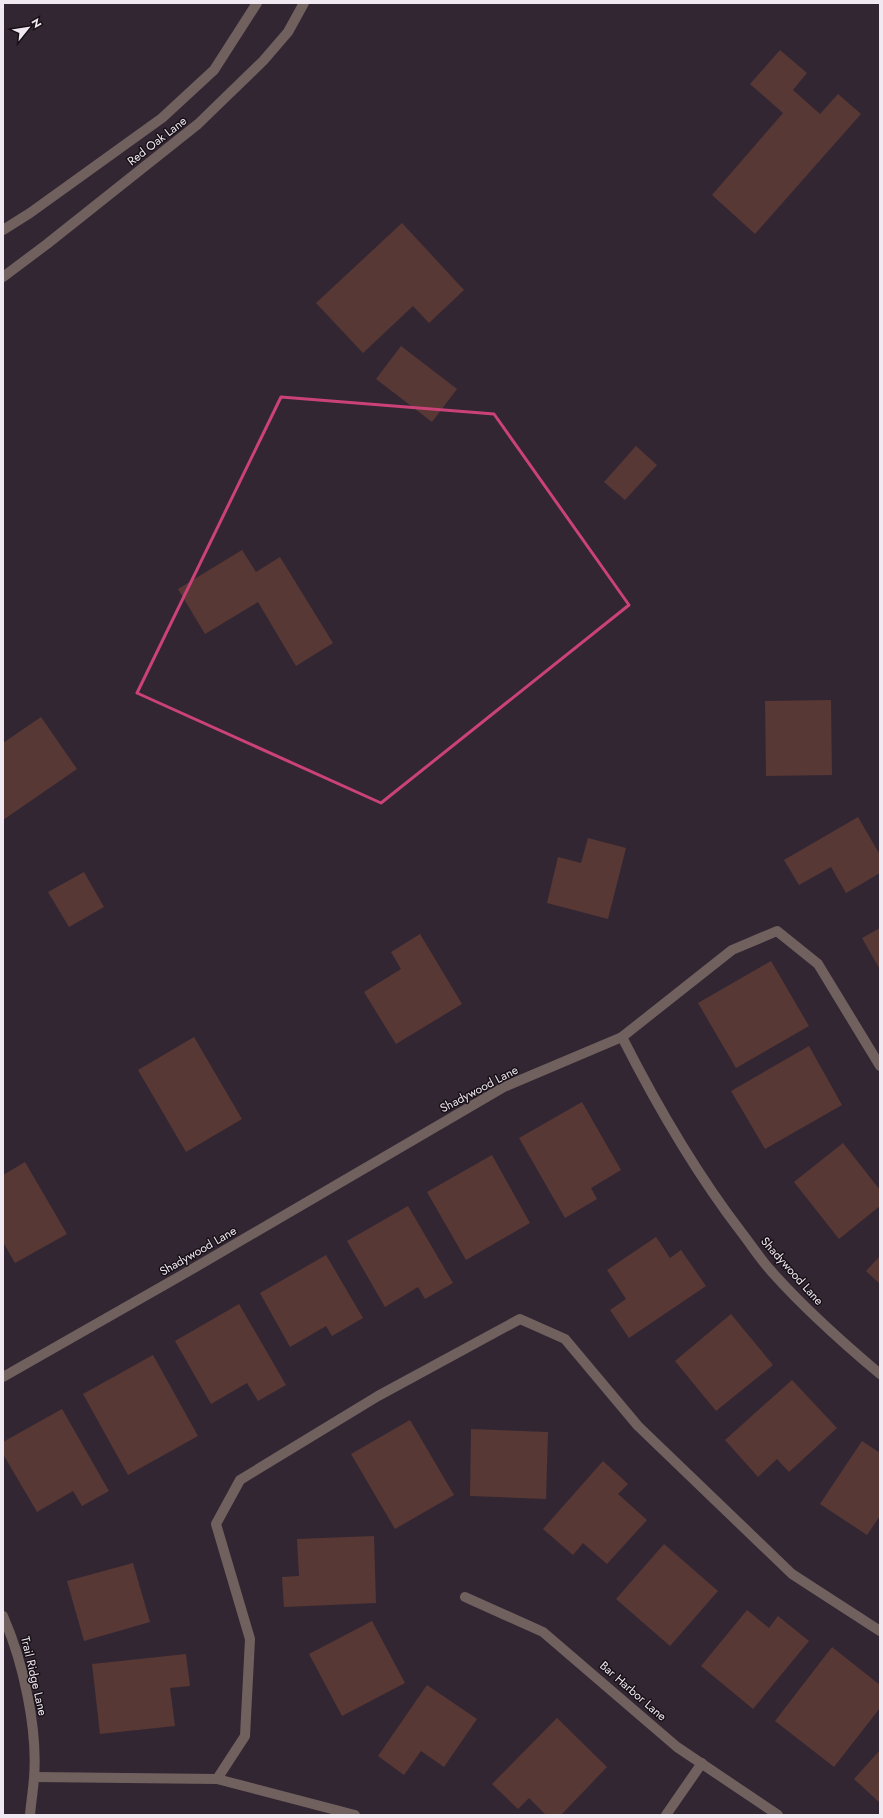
<svg xmlns="http://www.w3.org/2000/svg" width="883" height="1818" font-family="Jost,sans-serif">
<style>
.building{fill:#573834}
.lines{fill:none;stroke-linecap:round;stroke-linejoin:round}
.minor{stroke:#71615e;stroke-width:10}
.marked{fill:none;stroke:#cb4279;stroke-width:3;stroke-linejoin:round}
.labels{text-anchor:middle;dominant-baseline:central;stroke-width:3;stroke-linejoin:round;paint-order:stroke}
.street-label{font-size:12px;fill:#f1e9f1;stroke:#171117}
</style>
<rect width="100%" height="100%" fill="#332633"/>
<g class="building">
<path d="M780,50L807,73L793,90L820,114L838,94L861,114L755,234L712,195L783,113L750,84Z"/>
<path d="M402,223L464,290L429,323L413,306L363,353L316,303Z"/>
<path d="M401,346L457,389L432,422L376,379Z"/>
<path d="M636,446L657,465L625,500L604,482Z"/>
<path d="M242,550L256,572L280,557L333,643L296,666L258,602L205,634L178,589Z"/>
<path d="M831,700L832,775L766,776L765,701Z"/>
<path d="M41,717L77,769L3,820V743Z"/>
<path d="M858,817L880,855V873L846,893L831,867L799,885L784,860Z"/>
<path d="M588,838L626,848L608,919L547,903L558,857L581,863Z"/>
<path d="M84,872L104,907L69,927L48,892Z"/>
<path d="M880,928V967L879,968L862,938Z"/>
<path d="M420,934L462,1004L396,1044L364,992L401,969L391,952Z"/>
<path d="M771,961L809,1026L736,1068L698,1003Z"/>
<path d="M194,1037L242,1119L186,1152L138,1070Z"/>
<path d="M809,1046L842,1105L765,1149L731,1091Z"/>
<path d="M582,1102L621,1170L591,1188L597,1199L565,1218L519,1138Z"/>
<path d="M843,1143L880,1190V1206L839,1239L794,1182Z"/>
<path d="M492,1155L530,1223L466,1260L427,1192Z"/>
<path d="M25,1162L67,1234L15,1263L3,1242V1175Z"/>
<path d="M408,1206L453,1283L425,1299L418,1287L385,1307L347,1241Z"/>
<path d="M656,1237L670,1258L681,1250L706,1286L629,1338L610,1310L626,1299L607,1270Z"/>
<path d="M326,1255L363,1318L332,1336L326,1326L290,1347L260,1293Z"/>
<path d="M880,1256V1284L866,1271Z"/>
<path d="M239,1304L286,1385L258,1401L247,1383L211,1404L175,1341Z"/>
<path d="M731,1314L773,1365L716,1411L675,1361Z"/>
<path d="M153,1355L198,1436L128,1475L83,1394Z"/>
<path d="M792,1380L837,1428L789,1472L777,1459L758,1477L725,1440Z"/>
<path d="M62,1409L109,1491L82,1506L73,1491L37,1512L3,1454V1442Z"/>
<path d="M410,1420L454,1495L395,1529L351,1454Z"/>
<path d="M471,1429L548,1432L546,1499L470,1496Z"/>
<path d="M862,1441L880,1453V1516L867,1535L820,1504Z"/>
<path d="M603,1461L628,1484L618,1494L647,1520L607,1564L583,1543L573,1555L543,1529Z"/>
<path d="M374,1536L376,1603L284,1607L282,1577L299,1576L297,1539Z"/>
<path d="M664,1544L718,1591L670,1646L616,1599Z"/>
<path d="M133,1563L150,1622L84,1641L67,1581Z"/>
<path d="M747,1610L769,1628L778,1616L809,1641L753,1709L701,1666Z"/>
<path d="M372,1621L405,1683L342,1716L309,1654Z"/>
<path d="M832,1647L880,1685V1708L834,1767L775,1721Z"/>
<path d="M186,1654L190,1686L170,1688L175,1726L100,1734L92,1664Z"/>
<path d="M427,1685L477,1719L444,1767L421,1751L404,1775L378,1756Z"/>
<path d="M557,1718L607,1767L561,1815H546L529,1798L518,1809L492,1784Z"/>
<path d="M880,1750V1803L854,1779Z"/>
</g>
<g class="lines">
<g class="minor">
<path d="M3,230L30,213L162,118L214,70L257,3"/>
<path d="M3,277L47,244L198,124L263,61L288,32L304,3"/>
<path d="M622,1037L732,950L777,931L818,964L880,1066"/>
<path d="M3,1377L182,1275L504,1087L622,1037C657,1106 695,1172 742,1233C752,1246 761,1260 772,1272C805,1309 842,1342 880,1374"/>
<path d="M465,1597L543,1632L677,1747L778,1815"/>
<path d="M3,1616C23,1661 38,1729 34,1778C33,1791 31,1803 30,1815"/>
<path d="M35,1777L217,1779L245,1736L250,1639L216,1524L240,1480L378,1396L520,1319L565,1339L638,1426L792,1574L880,1631"/>
<path d="M217,1779L355,1815"/>
<path d="M666,1815L702,1763"/>
</g>
</g>
<path class="marked" d="M281,397L494,414L629,605L381,803L137,693Z"/>
<g class="labels">
<g class="street-label">
<text transform="translate(157 141) rotate(-38)">Red Oak Lane</text>
<text transform="translate(479 1089) rotate(-28)">Shadywood Lane</text>
<text transform="translate(198 1251) rotate(-30)">Shadywood Lane</text>
<text transform="translate(792 1271) rotate(48)">Shadywood Lane</text>
<text transform="translate(34 1676) rotate(77)">Trail Ridge Lane</text>
<text transform="translate(633 1691) rotate(41)">Bar Harbor Lane</text>
</g>
</g>
<rect width="883" height="1818" fill="none" stroke="#f1e9f1" stroke-width="8"/>
<g transform="translate(28 28) rotate(60)" stroke="#171117" stroke-width="3" paint-order="stroke">
<path d="M0-3L7 15L0 10L-7 15Z" fill="#f1e9f1"/>
<text y="-6" font-size="11" font-weight="bold" text-anchor="middle" fill="#f1e9f1">N</text>
</g>
</svg>
